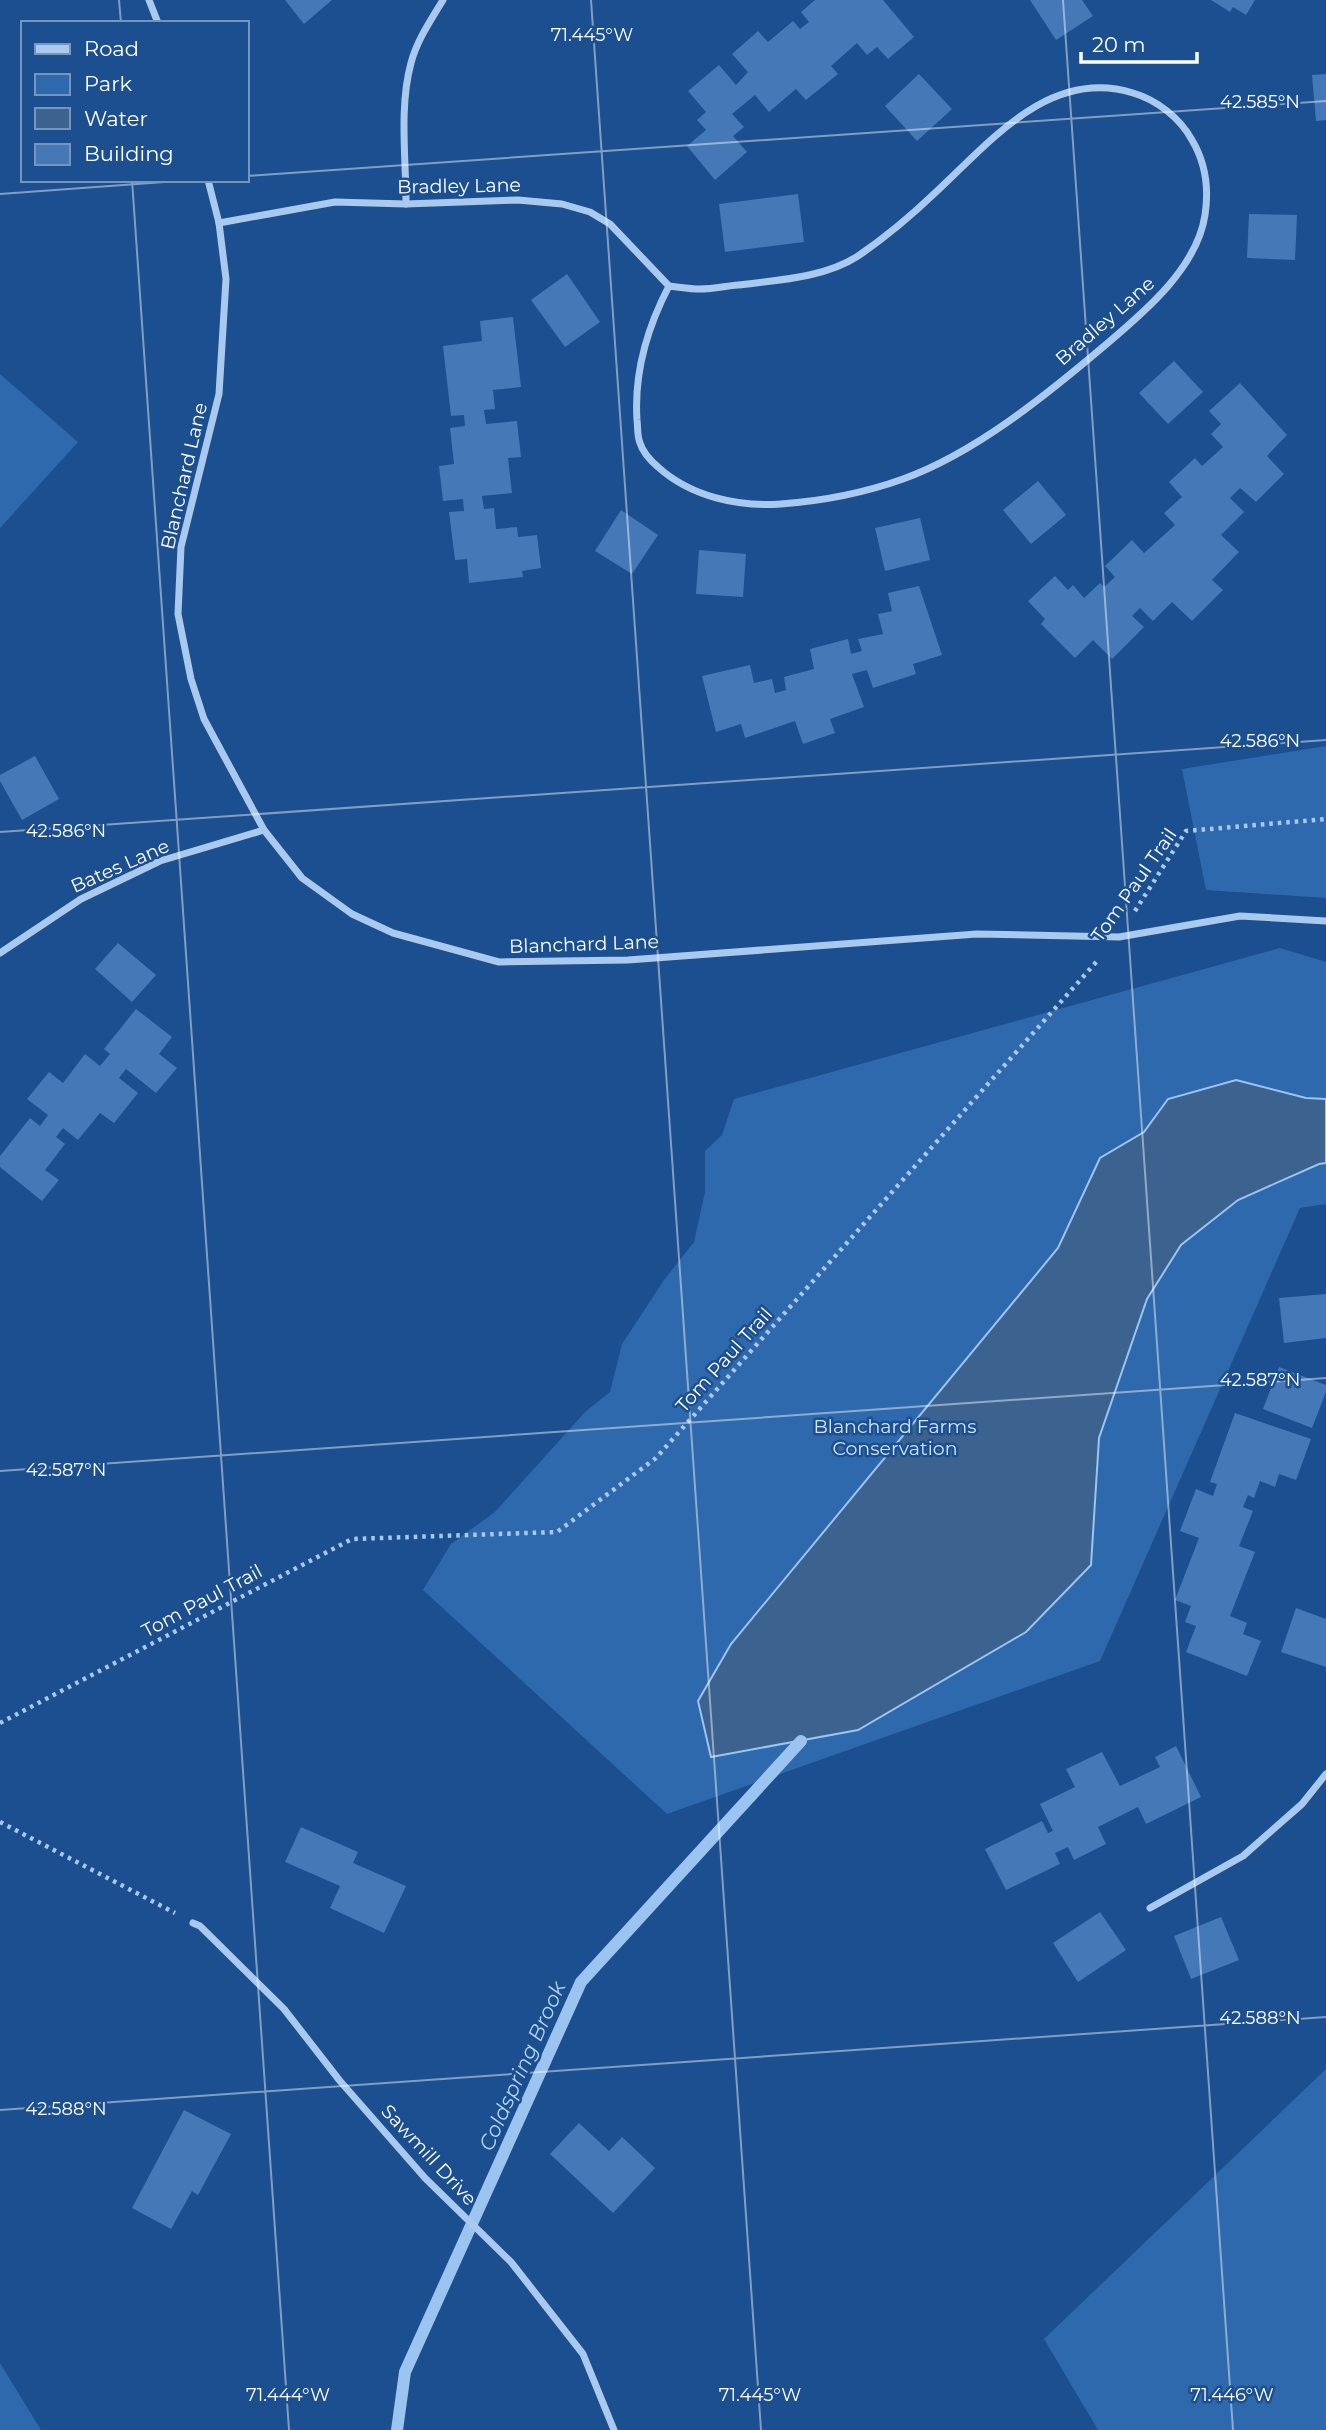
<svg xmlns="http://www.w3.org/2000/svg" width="1326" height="2430" font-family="Montserrat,sans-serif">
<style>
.green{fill:#2e69ad}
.water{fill:#3c6290;stroke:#9cc4f0;stroke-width:2}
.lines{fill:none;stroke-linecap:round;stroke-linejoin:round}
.stream{stroke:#9cc4f0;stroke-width:12}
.building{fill:#4478b7}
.path{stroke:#a9c9ee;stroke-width:4.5;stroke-dasharray:3.5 5;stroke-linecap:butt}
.street{stroke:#a9c9ee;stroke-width:7}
.ticks{fill:none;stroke:#fff;stroke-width:2;stroke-opacity:0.45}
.labels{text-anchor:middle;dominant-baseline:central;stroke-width:5;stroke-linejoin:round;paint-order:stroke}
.street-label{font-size:19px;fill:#fff;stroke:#1b4f8f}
.park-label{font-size:19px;fill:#cfe3fa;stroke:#1b4f8f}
.water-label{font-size:21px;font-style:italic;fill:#b5d3f5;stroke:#1b4f8f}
.ticks-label{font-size:18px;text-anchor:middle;fill:#fff;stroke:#1b4f8f;stroke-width:5;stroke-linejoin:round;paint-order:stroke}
</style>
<rect width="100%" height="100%" fill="#1b4f8f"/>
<g class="green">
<path d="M0,374L78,442L0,528Z"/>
<path d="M1326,746V898L1206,890L1182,769Z"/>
<path d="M1280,948L1326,962V1204L1300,1208L1100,1661L667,1814L423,1590L451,1544L495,1512L585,1412L610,1392L622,1344L664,1280L694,1242L705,1192V1151L722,1135L734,1099Z"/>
<path d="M1326,2069V2430H1098L1044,2339Z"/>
<path d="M0,2363L41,2430H0Z"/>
</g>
<path class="water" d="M1236,1080L1306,1098L1326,1099V1163L1319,1164L1238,1200L1181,1245L1147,1299L1099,1438L1091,1565L1026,1632L858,1730L711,1757L698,1701L731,1644L1058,1248L1100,1158L1144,1132L1168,1099Z"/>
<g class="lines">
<path class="stream" d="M397,2430L405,2372L581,1982L801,1741"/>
</g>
<g class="building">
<path d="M285,0H332L304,24Z"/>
<path d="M815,0H883L914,37L888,59L877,47L867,55L857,43L831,66L838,74L806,100L796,89L769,112L755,95L732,114L744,127L733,136L747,152L715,180L687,146L706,130L697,120L706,112L688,91L719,65L736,85L748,72L732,54L758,31L768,42L793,21L800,29L809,22L801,12Z"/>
<path d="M1030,0H1082L1093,16L1056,40Z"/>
<path d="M1211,0H1255L1246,15L1233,7L1230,12Z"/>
<path d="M919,74L952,109L917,141L885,106Z"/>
<path d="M1326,74V120L1316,121L1312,75Z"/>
<path d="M798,194L804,242L725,252L719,204Z"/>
<path d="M1249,214L1297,215L1295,260L1247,258Z"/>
<path d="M567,274L600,322L565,347L531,300Z"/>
<path d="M513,317L521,387L493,390L495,409L484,410L486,424L517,421L521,457L508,458L512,493L482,496L484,509L494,508L496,529L517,527L518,537L537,535L541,568L522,571L523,577L469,583L467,559L455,560L449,512L464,511L463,499L443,501L439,466L454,464L450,428L465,426L464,415L451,416L443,346L482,341L480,321Z"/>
<path d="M1174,361L1203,392L1168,424L1139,393Z"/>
<path d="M1240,383L1287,435L1267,456L1284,474L1256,502L1240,488L1230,498L1244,512L1221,535L1239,552L1212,580L1223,590L1192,621L1172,602L1153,621L1140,608L1132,616L1144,627L1112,659L1093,640L1075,658L1041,624L1045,619L1028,601L1055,576L1068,590L1073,585L1084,598L1100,583L1104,587L1115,577L1105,566L1132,540L1144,553L1175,525L1164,513L1182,497L1169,482L1195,458L1202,466L1223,447L1211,434L1221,424L1209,411Z"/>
<path d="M1038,481L1066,515L1031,544L1003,510Z"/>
<path d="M621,510L658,535L632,574L595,551Z"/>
<path d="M920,518L930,560L885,571L875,528Z"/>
<path d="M699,550L746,554L743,597L696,594Z"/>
<path d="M919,586L942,655L913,664L916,674L873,688L867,670L852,674L864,707L830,719L835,733L803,744L795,721L745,738L741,724L716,732L702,676L750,665L754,683L772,679L775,693L786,690L784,677L814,669L810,649L848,639L851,654L862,651L858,639L883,634L878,614L892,611L888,593Z"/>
<path d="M35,756L59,799L22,820L0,781V775Z"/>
<path d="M118,943L156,975L132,1002L95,969Z"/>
<path d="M136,1009L172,1037L159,1054L177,1068L156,1093L126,1069L119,1078L138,1093L114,1123L100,1113L78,1140L63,1128L56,1137L65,1144L45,1170L59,1180L42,1201L0,1167V1156L30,1118L40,1126L48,1115L27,1099L49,1072L63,1083L85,1054L100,1066L110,1054L104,1049Z"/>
<path d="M1326,1294V1338L1284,1343L1279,1298Z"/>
<path d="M1279,1367L1326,1385V1392L1312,1428L1263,1409Z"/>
<path d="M1235,1413L1311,1439L1296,1480L1279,1474L1275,1487L1260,1481L1254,1498L1248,1495L1243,1507L1253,1511L1239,1546L1255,1552L1230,1616L1247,1623L1243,1634L1261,1641L1247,1676L1186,1652L1196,1626L1185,1622L1191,1606L1175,1600L1199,1538L1180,1531L1196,1489L1213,1496L1217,1484L1210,1482Z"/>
<path d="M1296,1608L1326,1619V1667L1281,1652Z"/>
<path d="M1176,1746L1201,1797L1146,1824L1138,1807L1098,1827L1106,1844L1074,1860L1068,1847L1055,1853L1060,1864L1006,1890L985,1849L1042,1821L1048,1833L1053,1831L1040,1804L1075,1787L1066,1769L1102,1752L1120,1786L1160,1767L1155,1757Z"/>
<path d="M301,1827L358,1852L353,1863L406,1886L384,1933L330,1908L340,1886L285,1862Z"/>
<path d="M1100,1912L1126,1950L1078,1982L1053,1943Z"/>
<path d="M1221,1917L1239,1960L1191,1979L1174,1936Z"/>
<path d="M184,2110L231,2134L198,2195L192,2191L171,2229L132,2208Z"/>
<path d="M579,2123L609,2151L622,2137L655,2168L613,2213L550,2154Z"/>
</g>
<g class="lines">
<g class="path">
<path d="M1135,911L1186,831L1326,819"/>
<path d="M0,1723L352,1539L557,1532L656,1458L1098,960"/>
<path d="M0,1822L175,1913"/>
</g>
<g class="street">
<path d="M149,0L158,23"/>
<path d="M208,180L219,223L226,279L219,394L181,547L178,614L191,679L204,719L264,830L302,878L352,914L393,933L499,962L628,960L977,934L1119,937L1240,916L1326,921"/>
<path d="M406,204C406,158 399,107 411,63C417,40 431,20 443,0"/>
<path d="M219,223L335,202L406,204L518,200L562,204L590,212L610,224L669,286C679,287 690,289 700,289C713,289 726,286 738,285C778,280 824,278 858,256C883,239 914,213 936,192C990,142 1050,67 1133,93C1157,100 1180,118 1192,140C1205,162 1209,189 1205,215C1197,269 1142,314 1103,347C1045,396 975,453 903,479C864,493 822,501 781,504C739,507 691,497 658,467C651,461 643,453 640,443C637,436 638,427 637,420C634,373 647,328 669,286"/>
<path d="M0,953L81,899L160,861L264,830"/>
<path d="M1150,1908L1243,1856L1302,1804L1326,1774"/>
<path d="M193,1923L200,1926L284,2009L340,2081L425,2178L511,2262L583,2354L614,2430"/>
</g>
</g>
<path class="ticks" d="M119,0L121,23M591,0L761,2430M1063,0L1233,2430M247,176L1326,101M132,180L289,2430M0,194L192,180M0,832L1326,740M0,1471L1326,1378M0,2110L1326,2017"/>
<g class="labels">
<g class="street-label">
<text transform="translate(459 186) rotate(-1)">Bradley Lane</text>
<text transform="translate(1105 321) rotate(-41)">Bradley Lane</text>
<text transform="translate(184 476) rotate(-77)">Blanchard Lane</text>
<text transform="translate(120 866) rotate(-24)">Bates Lane</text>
<text transform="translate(1134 885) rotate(-55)">Tom Paul Trail</text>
<text transform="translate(584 944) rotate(-2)">Blanchard Lane</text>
<text transform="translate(724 1360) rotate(-48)">Tom Paul Trail</text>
<text transform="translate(202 1601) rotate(-28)">Tom Paul Trail</text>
<text transform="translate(429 2155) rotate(47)">Sawmill Drive</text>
</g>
<g class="park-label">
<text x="895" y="1426">Blanchard Farms<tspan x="895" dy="22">Conservation</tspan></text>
</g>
<g class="water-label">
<text transform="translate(522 2066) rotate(-66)">Coldspring Brook</text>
</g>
</g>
<g class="ticks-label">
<text x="592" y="41">71.445°W</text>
<text x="1260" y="108">42.585°N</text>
<text x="1260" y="747">42.586°N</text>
<text x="66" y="837">42.586°N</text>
<text x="1260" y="1386">42.587°N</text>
<text x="66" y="1476">42.587°N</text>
<text x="1260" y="2024">42.588°N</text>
<text x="66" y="2115">42.588°N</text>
<text x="288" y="2401">71.444°W</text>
<text x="760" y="2401">71.445°W</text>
<text x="1232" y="2401">71.446°W</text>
</g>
<rect x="21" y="21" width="228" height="161" fill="#1b4f8f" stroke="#7695bc" stroke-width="2"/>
<rect x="35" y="44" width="35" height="10" fill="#a9c9ee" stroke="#7695bc" stroke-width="2"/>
<text x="84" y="56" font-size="21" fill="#ffffff">Road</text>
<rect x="35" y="74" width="35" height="21" fill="#2e69ad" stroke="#7695bc" stroke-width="2"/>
<text x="84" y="91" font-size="21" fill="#ffffff">Park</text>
<rect x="35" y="108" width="35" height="21" fill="#3c6290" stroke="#7695bc" stroke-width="2"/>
<text x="84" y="126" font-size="21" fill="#ffffff">Water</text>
<rect x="35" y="144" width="35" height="21" fill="#4478b7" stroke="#7695bc" stroke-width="2"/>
<text x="84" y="161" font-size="21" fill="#ffffff">Building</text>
<path d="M1081 52v10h116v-10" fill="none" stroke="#ffffff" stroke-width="3.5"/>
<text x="1092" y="52" font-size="21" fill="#ffffff" stroke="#1b4f8f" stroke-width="5" paint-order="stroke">20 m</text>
</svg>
